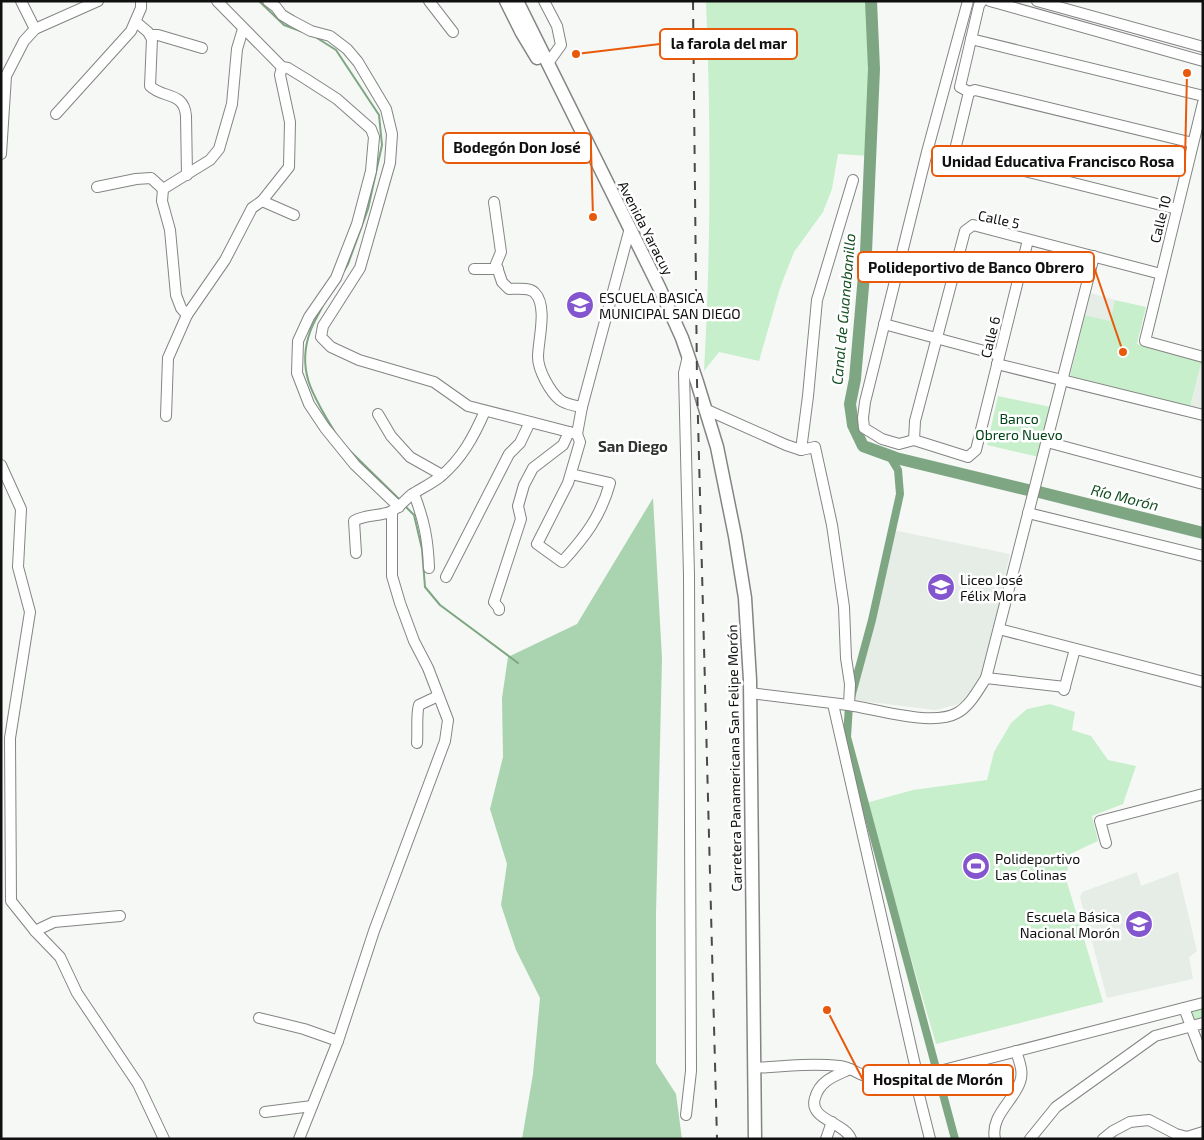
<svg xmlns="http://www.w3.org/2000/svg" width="1204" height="1140" font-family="'Exo 2',sans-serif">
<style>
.built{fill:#e5ede6}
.green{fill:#c7efcb}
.forest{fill:#aad4af}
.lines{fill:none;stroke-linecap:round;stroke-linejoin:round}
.stream{stroke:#7ea683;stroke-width:2}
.canal{stroke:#7ea683;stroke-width:8}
.river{stroke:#7ea683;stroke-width:12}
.minor-casing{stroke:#838583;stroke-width:12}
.major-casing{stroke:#838583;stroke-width:15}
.minor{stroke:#fff;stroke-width:10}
.major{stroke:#fff;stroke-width:12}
.rail{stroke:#484948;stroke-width:2;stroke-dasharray:9 9;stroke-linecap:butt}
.labels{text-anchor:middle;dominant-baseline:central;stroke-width:5;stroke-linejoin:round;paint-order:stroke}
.street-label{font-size:14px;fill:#0f100f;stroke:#fff}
.poi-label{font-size:14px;fill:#0f100f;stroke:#fff;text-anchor:start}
.park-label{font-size:14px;fill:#004215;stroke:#fff}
.water-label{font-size:15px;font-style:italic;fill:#145022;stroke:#fff}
.neighbourhood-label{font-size:15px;font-weight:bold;fill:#313331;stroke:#fff}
.leader{fill:none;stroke:#e8590c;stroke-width:2}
.callout-dot{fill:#e8590c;stroke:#fff;stroke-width:2}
.callout{fill:#fff;stroke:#e8590c;stroke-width:2}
.callout-label{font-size:15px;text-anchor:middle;font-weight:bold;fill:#0f100f}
</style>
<rect width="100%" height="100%" fill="#f5f8f5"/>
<g class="built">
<path d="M1091,293L1115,300L1110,321L1085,315Z"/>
<path d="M1202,361H1203V412L1190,408Z"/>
<path d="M893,530L1010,554L981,682L963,703L935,710L854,700Z"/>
<path d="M1137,872L1141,886L1178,872L1197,951L1189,957L1193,979L1107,998L1080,897L1082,892Z"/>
</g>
<g class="green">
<path d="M706,1H871L874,69L870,156L838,154L832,189L823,212L794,252L780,288L759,361L719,352L704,371C711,248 711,124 706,1Z"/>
<path d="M1115,300L1146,307L1137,344L1202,360L1190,407L1070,376L1085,315L1110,321Z"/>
<path d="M998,396L1051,407L1039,457L987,445Z"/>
<path d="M1050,704L1075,712L1072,730L1091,736L1108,760L1136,766L1123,804L1092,816L1098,841L1070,854L1066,879L1103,1002L936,1044L866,803L913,790L987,780L994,752L1011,723L1027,709Z"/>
<path d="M1203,1008V1022L1194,1021L1192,1012L1196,1010Z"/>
</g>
<path class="forest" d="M653,498L662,658L656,914V1063L676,1094L682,1139H522L533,1074L540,998L516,950L501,905L507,864L490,809L503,757L502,698L508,657L577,624Z"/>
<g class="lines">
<g class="stream">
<path d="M259,1L284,25L303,32"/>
<path d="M317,38L336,50L379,115L382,145L368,209L348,264L344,271"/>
<path d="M323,305C319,314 313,323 310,332C295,374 317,401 337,436"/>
<path d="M348,449L400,500"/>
<path d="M405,506L414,515L422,549L425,587L440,605L518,663"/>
</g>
<path class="canal" d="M889,455L898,470L900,494L872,620L849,705L847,737L955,1139"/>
<g class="river">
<path d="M871,1L874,69L866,252L855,379L850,404L853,425L863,446L896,458L1028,490"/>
<path d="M1039,492L1203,533"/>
</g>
<g class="minor-casing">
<g id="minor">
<path d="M21,1L35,29"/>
<path d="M217,1L282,67L288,68L306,79L337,99L371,129L374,137L371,171L357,224L336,278L309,317L298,341L297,373L309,404L325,428L355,465L399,507"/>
<path d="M268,1L276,7L282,15L292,21L311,31L330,36L347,49L358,62L386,109L392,134L390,163L360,268L323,326L321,337L331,347L359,360L434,382L468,406L577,434L582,407"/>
<path d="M429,1L453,32"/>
<path d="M544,1L557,26L561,45L548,63"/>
<path d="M982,1L979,5L960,87L969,92L955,150L957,154L1177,209"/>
<path d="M990,1L1203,61"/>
<path d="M1037,1L1203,47"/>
<path d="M136,22L148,32L152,39L150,86C163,99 184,91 186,116L187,175"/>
<path d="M151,35H158L202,48"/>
<path d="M971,39L1203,96"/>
<path d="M969,92L975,90L1193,143"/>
<path d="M1203,103L1145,341L1203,357"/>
<path d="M56,114L131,31L141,8V1"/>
<path d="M1,154L6,76L24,41L35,29L98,1"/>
<path d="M97,187L136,179L151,178L163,189"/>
<path d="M163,189L210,160L219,149L232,104L237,49L243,29"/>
<path d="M163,189L162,201L170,230L176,295L181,308L187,315"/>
<path d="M262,201L294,215"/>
<path d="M494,202L501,252L496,264L502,282L509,289C517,289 530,287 535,293C548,307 538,340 538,357C538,370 550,392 560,400C565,404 576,406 582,407L630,228"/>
<path d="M1028,240L976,450L968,457L914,440L915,421L965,231L973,225L1161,274"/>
<path d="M474,269H498"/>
<path d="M884,324L999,355"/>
<path d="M997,364L1203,415"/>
<path d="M705,409L786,445L801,450L815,447L832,525L844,607L846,658L850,684L849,705"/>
<path d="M378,414L391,436L410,457L442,475"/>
<path d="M166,416L168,358L187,315L225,260L252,208L262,201L289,167L290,122L280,75L282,67"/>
<path d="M914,440L899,444L882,439L864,428L863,418L865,402L927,152L968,1"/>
<path d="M1047,442L1203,484"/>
<path d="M801,450L808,396L817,300L853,180"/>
<path d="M1,465L21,509L18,567L30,612L10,738L11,901L35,931L60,957L77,993L138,1084L164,1139"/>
<path d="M571,474L610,483C601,516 585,537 562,562L537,544L568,483L580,442L577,434"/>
<path d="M414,494C424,520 428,539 429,568"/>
<path d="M1028,513L1203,556"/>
<path d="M356,553L354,521C363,515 379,516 390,512C399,508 404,501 411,495C420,489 431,484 440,477C462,459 474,436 485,411"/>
<path d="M446,577L509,454L520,443L530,422"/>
<path d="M499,610V608L494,602L521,519L518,506L524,485L533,468L563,445L569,432"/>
<path d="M999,629L1203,682"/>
<path d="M986,678L1065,687"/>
<path d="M1064,690L1075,649"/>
<path d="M750,693C783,697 816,701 848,705C876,709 932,727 957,713C970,706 978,690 986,678L1094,256"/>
<path d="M833,704L918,1078L917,1087L930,1139"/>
<path d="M417,743C418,733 416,713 419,705L438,696"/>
<path d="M1106,843L1100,821L1203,794"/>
<path d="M35,931L54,922L120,916"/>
<path d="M1184,1008L1203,1057"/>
<path d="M259,1018L304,1029L338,1041"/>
<path d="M755,1068C783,1066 812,1063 840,1066C849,1067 857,1073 865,1076C893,1089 905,1084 932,1073L1203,1003"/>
<path d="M850,1069C835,1076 820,1080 815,1098C808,1120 845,1122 851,1139"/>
<path d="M265,1112L312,1106"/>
<path d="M686,1115L691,1071L689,575L684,373L688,356"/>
<path d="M299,1139L338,1041L374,931L445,741L448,720L428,668L414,641L400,603L392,576V511"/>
<path d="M826,1139L832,1122"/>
<path d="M995,1139C990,1116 1013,1102 1020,1082C1024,1072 1019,1061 1016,1051"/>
<path d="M1030,1139L1056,1107L1155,1036L1203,1023"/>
<path d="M1103,1139L1113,1131L1130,1122L1139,1121L1149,1120L1176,1134L1187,1137L1203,1132"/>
</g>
</g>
<g class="major-casing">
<g id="major">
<path d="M506,1L522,33L537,58"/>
<path d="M517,1L659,287L682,338L697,382L717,447L735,536L745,598L750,680L755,1139"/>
</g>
</g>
<use href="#minor" class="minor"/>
<use href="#major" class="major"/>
<path class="rail" d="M693,1L697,382L717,1139"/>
</g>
<defs>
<g id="school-disc" transform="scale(1.4375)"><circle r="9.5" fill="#8355ce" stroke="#fff"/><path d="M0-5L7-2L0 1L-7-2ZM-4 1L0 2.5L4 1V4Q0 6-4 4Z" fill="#fff"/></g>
<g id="stadium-disc" transform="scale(1.4375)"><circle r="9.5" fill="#8355ce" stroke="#fff"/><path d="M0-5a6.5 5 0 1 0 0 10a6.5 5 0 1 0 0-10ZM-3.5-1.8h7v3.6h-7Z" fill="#fff"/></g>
</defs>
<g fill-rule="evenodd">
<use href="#school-disc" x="580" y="305"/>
<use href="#school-disc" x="941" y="587"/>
<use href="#stadium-disc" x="976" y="866"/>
<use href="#school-disc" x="1139" y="924"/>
</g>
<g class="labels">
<g class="street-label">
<text transform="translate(999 219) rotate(12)">Calle 5</text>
<text transform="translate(1160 219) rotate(-76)">Calle 10</text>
<text transform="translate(646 228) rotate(63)">Avenida Yaracuy</text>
<text transform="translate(990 337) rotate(-76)">Calle 6</text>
<text transform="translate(734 758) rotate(-91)">Carretera Panamericana San Felipe Morón</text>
</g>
<g class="poi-label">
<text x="599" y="297">ESCUELA BASICA<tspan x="599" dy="16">MUNICIPAL SAN DIEGO</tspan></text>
<text x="960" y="579">Liceo José<tspan x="960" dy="16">Félix Mora</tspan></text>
<text x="995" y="858">Polideportivo<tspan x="995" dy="16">Las Colinas</tspan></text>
<text x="1120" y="916" text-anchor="end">Escuela Básica<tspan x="1120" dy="16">Nacional Morón</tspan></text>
</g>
<g class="park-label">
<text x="1019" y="418">Banco<tspan x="1019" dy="16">Obrero Nuevo</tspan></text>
</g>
<g class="water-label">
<text transform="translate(843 309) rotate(-85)">Canal de Guanabanillo</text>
<text transform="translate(1125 497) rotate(14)">Río Morón</text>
</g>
<g class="neighbourhood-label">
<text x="633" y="446">San Diego</text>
</g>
</g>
<path class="leader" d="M576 54L660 44M593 217L591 148M1187 73L1185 161M1123 352L1094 267M827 1010L863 1080"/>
<g class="callout-dot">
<circle cx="576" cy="54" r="5"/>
<circle cx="593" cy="217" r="5"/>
<circle cx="1187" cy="73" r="5"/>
<circle cx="1123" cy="352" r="5"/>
<circle cx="827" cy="1010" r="5"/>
</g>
<g class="callout">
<rect x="660" y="29" width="137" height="30" rx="5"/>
<rect x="443" y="133" width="148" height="30" rx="5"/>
<rect x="932" y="146" width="253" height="30" rx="5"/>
<rect x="858" y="252" width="236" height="30" rx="5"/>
<rect x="863" y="1065" width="150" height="30" rx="5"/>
</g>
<g class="callout-label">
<text x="729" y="49">la farola del mar</text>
<text x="517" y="153">Bodegón Don José</text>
<text x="1058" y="167">Unidad Educativa Francisco Rosa</text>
<text x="976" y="273">Polideportivo de Banco Obrero</text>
<text x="938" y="1085">Hospital de Morón</text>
</g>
<rect width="1204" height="1140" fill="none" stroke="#0f100f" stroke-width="5"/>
</svg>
